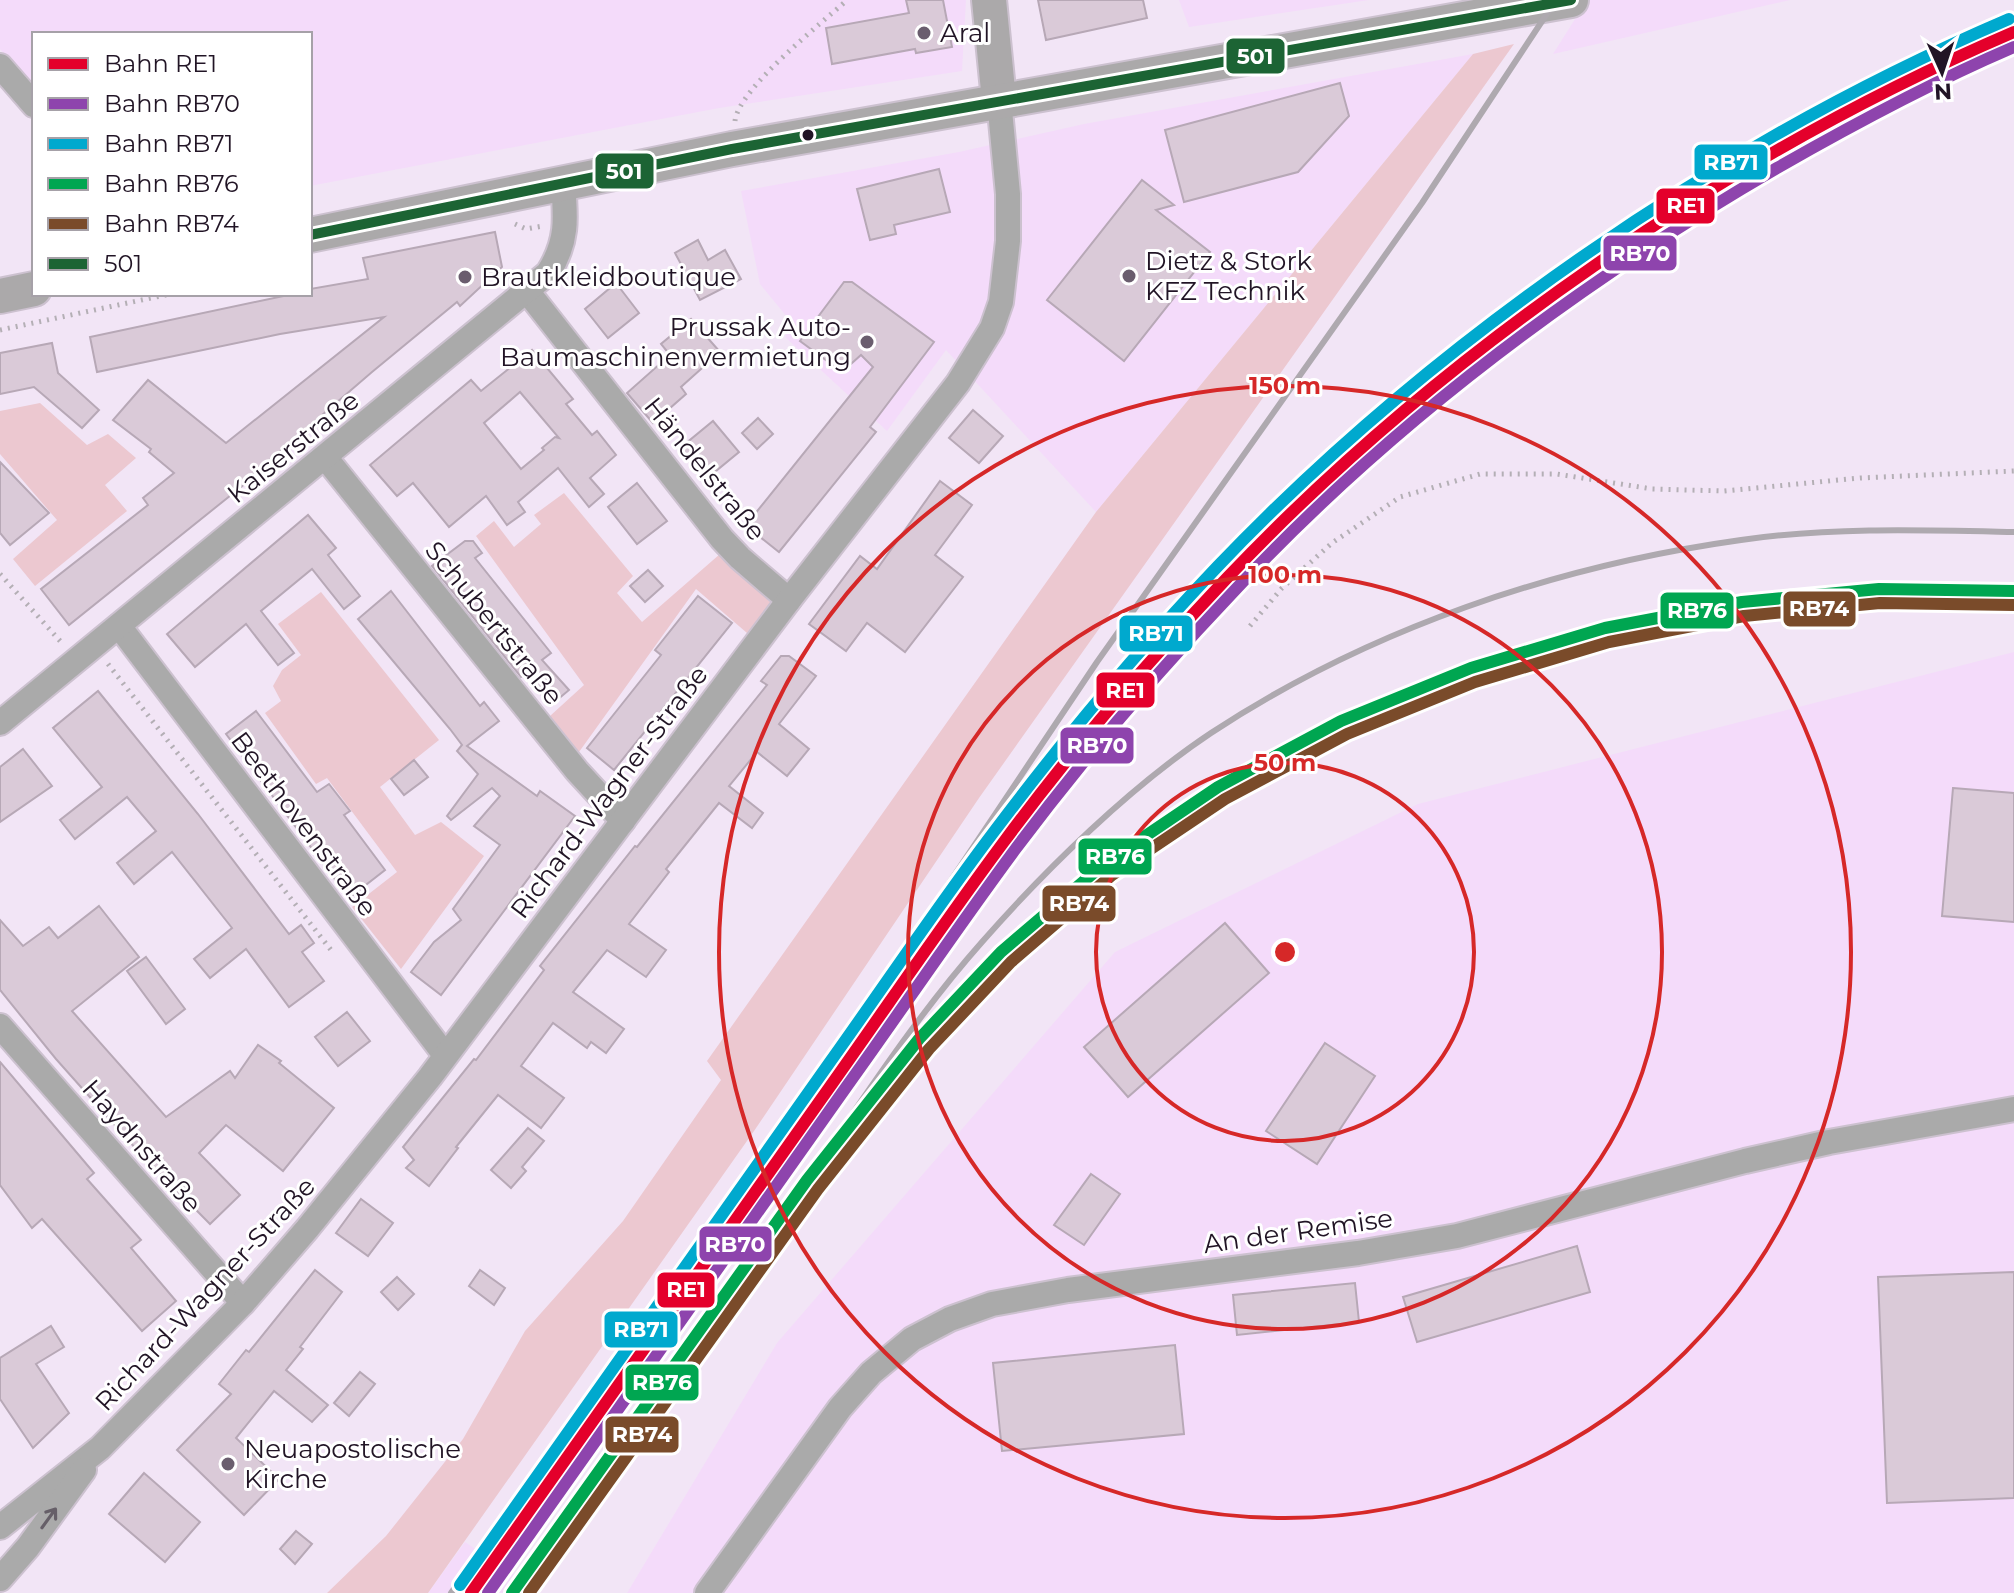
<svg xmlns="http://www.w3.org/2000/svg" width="2014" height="1593" font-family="Montserrat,sans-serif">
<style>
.built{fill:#f4dbfa}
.green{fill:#ecc8d0}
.building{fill:#dacad8;stroke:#b7a8b6;stroke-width:2;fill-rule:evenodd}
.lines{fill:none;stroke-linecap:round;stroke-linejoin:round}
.street-casing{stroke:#ccc1cf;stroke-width:28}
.secondary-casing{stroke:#ccc1cf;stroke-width:38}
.path{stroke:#b4afb5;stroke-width:5;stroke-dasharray:2 6;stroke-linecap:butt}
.street{stroke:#aaa;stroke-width:24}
.secondary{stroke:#aba9aa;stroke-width:34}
.rail{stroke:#aea9af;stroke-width:6}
.bus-1-casing{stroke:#fff;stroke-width:16}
.bus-1{stroke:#1c6434;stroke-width:10}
.rail-1-casing{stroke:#fff;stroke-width:18}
.rail-2-casing{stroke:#fff;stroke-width:18}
.rail-3-casing{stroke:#fff;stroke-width:18}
.rail-4-casing{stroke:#fff;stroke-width:18}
.rail-5-casing{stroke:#fff;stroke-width:18}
.rail-1{stroke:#e4002b;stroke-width:12}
.rail-2{stroke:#8e44ad;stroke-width:12}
.rail-3{stroke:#00a9ce;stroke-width:12}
.rail-4{stroke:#00a651;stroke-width:12}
.rail-5{stroke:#7a4b2a;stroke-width:12}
.oneway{stroke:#665f68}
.ring{fill:none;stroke:#d62828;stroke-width:4}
.poi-dot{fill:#6a5d6e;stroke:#fff;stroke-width:3}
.bus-dot{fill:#211425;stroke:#fff;stroke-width:3}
.labels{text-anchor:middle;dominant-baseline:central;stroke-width:6;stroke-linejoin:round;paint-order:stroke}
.poi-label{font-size:26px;fill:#211425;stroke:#fff;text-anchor:start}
.street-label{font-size:26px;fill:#211425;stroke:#fff}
.centre{fill:#d62828;stroke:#fff;stroke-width:4}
.ring-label{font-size:24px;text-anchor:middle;font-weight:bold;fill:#d62828;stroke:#fff;stroke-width:6;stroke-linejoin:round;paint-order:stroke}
.line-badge{stroke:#fff;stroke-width:3}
.badge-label{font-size:22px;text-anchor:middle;font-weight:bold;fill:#fff}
</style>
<rect width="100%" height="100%" fill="#f2e5f6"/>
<g class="built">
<path d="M0,0H966L962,71L719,108L310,186V34H34V87L0,49Z"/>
<path d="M1179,0H1369L1189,27Z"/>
<path d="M1587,0H1790L1553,54Z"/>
<path d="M1473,54L1096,512L946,350L887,431L785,337L792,323L760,284L741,191L959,152L1084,124Z"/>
<path d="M2014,652V1593H627L777,1343L1115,952L1418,804Z"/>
<path d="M465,1542L541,1593H428Z"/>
</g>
<g class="green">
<path d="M1514,44L979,798L754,1131L428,1593H327L386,1536L463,1439L525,1331L623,1221L721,1080L707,1061L1096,512L1473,54Z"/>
<path d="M40,403L87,445L108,434L136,458L105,485L127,511L35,586L13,559L57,520L0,454V411Z"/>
<path d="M564,493L633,576L617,593L642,622L720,554L771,603L747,633L696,589L579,752L550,716L584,685L476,536L494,521L514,547L541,524L534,515Z"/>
<path d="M321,592L439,740L380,787L415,835L441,822L484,856L401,969L352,907L397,872L327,778L316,784L265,713L281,701L273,686L282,670L301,655L278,624Z"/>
</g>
<g class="building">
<path d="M906,0H943L952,47L916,53L915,49L832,64L826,28L909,13Z"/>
<path d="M1038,0H1143L1147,18L1046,40Z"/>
<path d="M1340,83L1349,116L1298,172L1184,202L1165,130Z"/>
<path d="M939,169L950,212L894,225L896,234L870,240L857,189Z"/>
<path d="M1142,180L1174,205L1156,210L1210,252L1124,361L1047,300Z"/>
<path d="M495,232L502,267L460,306L457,302L372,372L250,477L251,479L69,625L41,589L148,505L143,498L174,473L149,452L151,449L113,420L148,380L226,443L384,317L280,334L97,372L90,337L293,294H310V289L368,279L363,258Z"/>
<path d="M698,240L708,260L725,250L741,279L700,300L675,253Z"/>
<path d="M844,282H852L934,342L870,427L876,432L779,552L750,529L754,524L750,520L873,367L861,355L842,372L800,341Z"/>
<path d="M616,283L639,313L608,338L585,309Z"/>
<path d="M691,319L720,352L681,387L686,394L653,423L627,393L670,355L661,344Z"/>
<path d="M52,343L58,373L99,410L82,428L34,387L0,394V353Z"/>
<path d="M532,350L573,399L566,404L592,435L597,431L616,455L590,478L604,494L589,507L558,468L518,502L525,512L507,525L486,496L449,527L413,483L397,496L370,465L471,380L481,391ZM520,392L559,438L555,437L542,448L544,450L521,469L484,423Z"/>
<path d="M973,410L1003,436L979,463L949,438Z"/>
<path d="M758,418L773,434L757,449L742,433Z"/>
<path d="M713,421L739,452L705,480L679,449Z"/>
<path d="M0,462L49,513L10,545L0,533Z"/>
<path d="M940,481L972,505L935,555L963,577L905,652L867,623L846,651L809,624L860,556L877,569Z"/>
<path d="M637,483L667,521L637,544L608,507Z"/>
<path d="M308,515L336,548L328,555L360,596L344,609L312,569L261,611L294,653L278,665L246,624L195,667L167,634Z"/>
<path d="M465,541H473L482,553L475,558L551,653L542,660L569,690L551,705L524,675L521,677L432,566Z"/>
<path d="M648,570L663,586L645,602L630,586Z"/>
<path d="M391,591L480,706L484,702L499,721L467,746L537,796L540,791L575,816L441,995L411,972L434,942L461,920L453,909L500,845L474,826L500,796L492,788L451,820L447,816L478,774L457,751L462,745L450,729L358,619Z"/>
<path d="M698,596L732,623L614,770L587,748L661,655L655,650Z"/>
<path d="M781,656H789L816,676L779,724L809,749L787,776L757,752L729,786L763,813L752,828L719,803L666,869L669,872L629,924L666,950L646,977L607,950L573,992L624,1029L606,1053L591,1042L587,1048L553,1023L521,1066L564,1098L541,1128L498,1095L456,1147L458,1148L429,1186L406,1168L414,1160L403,1147L474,1059L476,1060L544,970L540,966L635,846L637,847L767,685L761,681Z"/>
<path d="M98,691L198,814L289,934L301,925L314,943L302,952L324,981L289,1007L246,949L210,978L194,959L232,928L172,852L134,884L117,863L156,831L127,797L75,839L60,820L102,787L53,728Z"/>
<path d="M256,711L317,792L329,784L350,811L344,815L385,870L349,898L226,734Z"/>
<path d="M23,749L52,786L0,822V767Z"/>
<path d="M414,760L428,777L404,795L391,779Z"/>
<path d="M1953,788L2014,793V922L1942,916Z"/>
<path d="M99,906L139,957L72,1011L166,1117L230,1071L235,1078L258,1045L281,1061L279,1063L334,1108L283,1171L226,1125L199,1153L240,1195L210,1224L137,1150L56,1059L0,990V920L23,946L49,927L58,938Z"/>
<path d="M1225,923L1269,973L1128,1097L1084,1047Z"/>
<path d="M146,957L185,1009L166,1024L127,971Z"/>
<path d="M347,1012L370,1041L338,1066L315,1037Z"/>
<path d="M1325,1043L1375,1076L1317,1164L1266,1131Z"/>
<path d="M0,1062L94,1173L87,1179L141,1240L131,1248L176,1301L142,1331L42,1219L32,1228L0,1185Z"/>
<path d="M528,1128L544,1141L522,1167L526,1171L511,1188L491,1170Z"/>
<path d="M1091,1174L1120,1194L1084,1245L1054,1225Z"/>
<path d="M361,1199L393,1223L368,1256L336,1233Z"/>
<path d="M1577,1246L1590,1292L1417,1342L1403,1297Z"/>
<path d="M315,1270L342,1292L300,1347L303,1349L286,1370L328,1405L312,1422L274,1391L236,1438L279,1479L244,1515L177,1450L231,1394L219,1384L246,1350L249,1352Z"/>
<path d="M480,1270L505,1288L494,1305L469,1286Z"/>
<path d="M2014,1272V1498L1887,1503L1878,1277Z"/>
<path d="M397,1277L414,1294L398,1310L381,1292Z"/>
<path d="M1355,1283L1359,1322L1237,1335L1233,1295Z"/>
<path d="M51,1326L64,1347L36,1364L69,1413L33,1448L0,1399V1358Z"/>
<path d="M1175,1345L1184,1434L1002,1451L993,1363Z"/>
<path d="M360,1372L375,1384L349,1416L334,1403Z"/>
<path d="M144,1473L200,1522L165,1562L109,1514Z"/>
<path d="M296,1531L312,1544L295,1564L280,1549Z"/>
</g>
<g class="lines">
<g class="street-casing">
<g id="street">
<path d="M0,66L34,105"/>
<path d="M527,291L722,539L740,558L789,600"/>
<path d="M325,457L577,771L623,821"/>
<path d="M119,626L445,1055"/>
<path d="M0,723L548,273C568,242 566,218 563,184"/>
<path d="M0,1026L243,1303"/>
<path d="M0,1527L100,1448L243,1303L307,1229L430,1077L789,600L958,383L992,328L1001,302L1008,241V194L999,100"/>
<path d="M0,1579L28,1547L84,1470"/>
<path d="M707,1593L840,1408L871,1373L912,1339L950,1319L992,1304L1068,1290L1358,1253L1457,1236L1745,1161L1829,1142L2014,1109"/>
</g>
</g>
<g class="secondary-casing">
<g id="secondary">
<path d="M989,0L999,100"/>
<path d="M310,235L732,149L1571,0"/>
<path d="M0,296L34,289"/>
</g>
</g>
<g class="path">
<path d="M735,121C739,88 821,24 847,0"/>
<path d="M515,224L526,229L543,226"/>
<path d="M0,330L170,294"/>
<path d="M0,574L61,642"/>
<path d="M1250,626L1282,588L1332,543L1400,497L1480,474H1557L1652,489L1724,491L1860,478L2014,471"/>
<path d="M108,664L331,950"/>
</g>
<use href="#street" class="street"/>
<use href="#secondary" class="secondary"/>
<g class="rail">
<path d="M795,1198C855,1111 912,1021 982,942C1047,868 1130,787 1211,733C1369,629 1555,566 1741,540C1831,527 1923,530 2014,532"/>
<path d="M451,1593L813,1082L921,925L1097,662L1422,203L1556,0"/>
</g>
<g class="bus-1-casing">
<path id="bus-1" d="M310,235L732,149L1571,0"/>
</g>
<use href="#bus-1" class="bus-1"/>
<g class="rail-1-casing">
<path id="rail-1" d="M471,1593C592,1422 713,1252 834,1081C890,1002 945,921 1003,843C1072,750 1147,662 1227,578C1440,353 1729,154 2014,32"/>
</g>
<g class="rail-2-casing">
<path id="rail-2" d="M488,1593C608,1424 728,1255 847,1086C903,1008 957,928 1014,851C1083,759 1157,672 1236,589C1393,422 1579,283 1777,168C1854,124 1932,82 2014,47"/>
</g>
<g class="rail-3-casing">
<path id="rail-3" d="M460,1585C583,1411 707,1236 830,1062C885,985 937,907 993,833C1063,740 1138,650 1218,566C1434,340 1721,142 2009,19"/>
</g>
<g class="rail-4-casing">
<path id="rail-4" d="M512,1593L807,1180L919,1039L1001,952L1104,864L1218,787L1341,721L1471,668L1605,628L1742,602L1879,589L2014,591"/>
</g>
<g class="rail-5-casing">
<path id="rail-5" d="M529,1593L818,1189L929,1049L1011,962L1112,875L1225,799L1347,734L1475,682L1609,642L1744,616L1880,603L2014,605"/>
</g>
<use href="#rail-1" class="rail-1"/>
<use href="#rail-2" class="rail-2"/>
<use href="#rail-3" class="rail-3"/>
<use href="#rail-4" class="rail-4"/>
<use href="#rail-5" class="rail-5"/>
</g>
<defs><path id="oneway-shaft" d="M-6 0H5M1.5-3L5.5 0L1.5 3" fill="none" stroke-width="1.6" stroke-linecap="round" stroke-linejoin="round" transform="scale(2)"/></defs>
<use class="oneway" href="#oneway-shaft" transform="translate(49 1518) rotate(-54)"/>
<g class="ring">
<circle cx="1285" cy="952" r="189"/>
<circle cx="1285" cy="952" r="377"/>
<circle cx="1285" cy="952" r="566"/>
</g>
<g class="poi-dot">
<circle cx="924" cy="33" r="8"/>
<circle cx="1129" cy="276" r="8"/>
<circle cx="465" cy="277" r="8"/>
<circle cx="867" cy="342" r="8"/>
<circle cx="228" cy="1464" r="8"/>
</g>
<circle class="bus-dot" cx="808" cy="135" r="7"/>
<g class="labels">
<g class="poi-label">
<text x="940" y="33">Aral</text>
<text x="1145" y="261">Dietz &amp; Stork<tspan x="1145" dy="30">KFZ Technik</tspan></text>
<text x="481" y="277">Brautkleidboutique</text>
<text x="851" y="327" text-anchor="end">Prussak Auto-<tspan x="851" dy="30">Baumaschinenvermietung</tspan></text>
<text x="244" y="1449">Neuapostolische<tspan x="244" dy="30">Kirche</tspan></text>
</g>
<g class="street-label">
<text transform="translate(293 447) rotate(-39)">Kaiserstraße</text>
<text transform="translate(705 469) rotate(51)">Händelstraße</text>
<text transform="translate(494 623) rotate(51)">Schubertstraße</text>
<text transform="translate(609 792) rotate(-53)">Richard-Wagner-Straße</text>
<text transform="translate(304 824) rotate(53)">Beethovenstraße</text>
<text transform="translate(142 1146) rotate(49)">Haydnstraße</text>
<text transform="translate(1298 1231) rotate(-8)">An der Remise</text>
<text transform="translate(205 1294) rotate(-47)">Richard-Wagner-Straße</text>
</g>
</g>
<circle cx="1285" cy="952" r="12" class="centre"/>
<g class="ring-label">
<text x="1285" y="394">150 m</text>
<text x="1285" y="583">100 m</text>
<text x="1285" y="771">50 m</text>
</g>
<g class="line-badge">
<rect x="1225" y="37" width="61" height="38" rx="8" fill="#1c6434"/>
<rect x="1693" y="143" width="76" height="38" rx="8" fill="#00a9ce"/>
<rect x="594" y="152" width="61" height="38" rx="8" fill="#1c6434"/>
<rect x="1655" y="187" width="61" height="38" rx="8" fill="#e4002b"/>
<rect x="1602" y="234" width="76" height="38" rx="8" fill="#8e44ad"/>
<rect x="1782" y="590" width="75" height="38" rx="8" fill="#7a4b2a"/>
<rect x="1659" y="591" width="76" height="39" rx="8" fill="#00a651"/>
<rect x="1118" y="614" width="76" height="39" rx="8" fill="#00a9ce"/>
<rect x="1095" y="671" width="61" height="38" rx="8" fill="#e4002b"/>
<rect x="1059" y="726" width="76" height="39" rx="8" fill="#8e44ad"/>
<rect x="1077" y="837" width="76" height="39" rx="8" fill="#00a651"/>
<rect x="1041" y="884" width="76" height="39" rx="8" fill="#7a4b2a"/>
<rect x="698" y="1225" width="75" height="38" rx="8" fill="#8e44ad"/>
<rect x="656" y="1271" width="60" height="38" rx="8" fill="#e4002b"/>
<rect x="603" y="1310" width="76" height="39" rx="8" fill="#00a9ce"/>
<rect x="624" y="1363" width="76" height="39" rx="8" fill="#00a651"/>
<rect x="604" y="1415" width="76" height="39" rx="8" fill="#7a4b2a"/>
</g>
<g class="badge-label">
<text x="1255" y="64">501</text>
<text x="1731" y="170">RB71</text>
<text x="624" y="179">501</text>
<text x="1686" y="213">RE1</text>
<text x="1640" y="261">RB70</text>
<text x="1819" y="616">RB74</text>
<text x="1697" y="618">RB76</text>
<text x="1156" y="641">RB71</text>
<text x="1125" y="698">RE1</text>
<text x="1097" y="753">RB70</text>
<text x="1115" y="864">RB76</text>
<text x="1079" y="911">RB74</text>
<text x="735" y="1252">RB70</text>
<text x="686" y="1297">RE1</text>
<text x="641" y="1337">RB71</text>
<text x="662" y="1390">RB76</text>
<text x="642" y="1442">RB74</text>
</g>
<rect x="32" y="32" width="280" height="264" fill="#ffffff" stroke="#a6a1a8" stroke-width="2"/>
<rect x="48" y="58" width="40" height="12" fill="#e4002b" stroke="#a6a1a8" stroke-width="2"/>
<text x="104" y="72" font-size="24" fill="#211425">Bahn RE1</text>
<rect x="48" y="98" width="40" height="12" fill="#8e44ad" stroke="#a6a1a8" stroke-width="2"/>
<text x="104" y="112" font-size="24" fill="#211425">Bahn RB70</text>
<rect x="48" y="138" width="40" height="12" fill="#00a9ce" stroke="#a6a1a8" stroke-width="2"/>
<text x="104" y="152" font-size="24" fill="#211425">Bahn RB71</text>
<rect x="48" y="178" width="40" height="12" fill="#00a651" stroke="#a6a1a8" stroke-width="2"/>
<text x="104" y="192" font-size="24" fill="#211425">Bahn RB76</text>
<rect x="48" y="218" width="40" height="12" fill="#7a4b2a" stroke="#a6a1a8" stroke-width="2"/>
<text x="104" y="232" font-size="24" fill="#211425">Bahn RB74</text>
<rect x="48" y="258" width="40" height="12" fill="#1c6434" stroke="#a6a1a8" stroke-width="2"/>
<text x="104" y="272" font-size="24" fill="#211425">501</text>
<g transform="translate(1942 72) rotate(177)" stroke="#ffffff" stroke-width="6" paint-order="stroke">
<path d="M0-6L14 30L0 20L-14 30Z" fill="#211425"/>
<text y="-12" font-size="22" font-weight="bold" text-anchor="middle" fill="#211425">N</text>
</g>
</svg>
